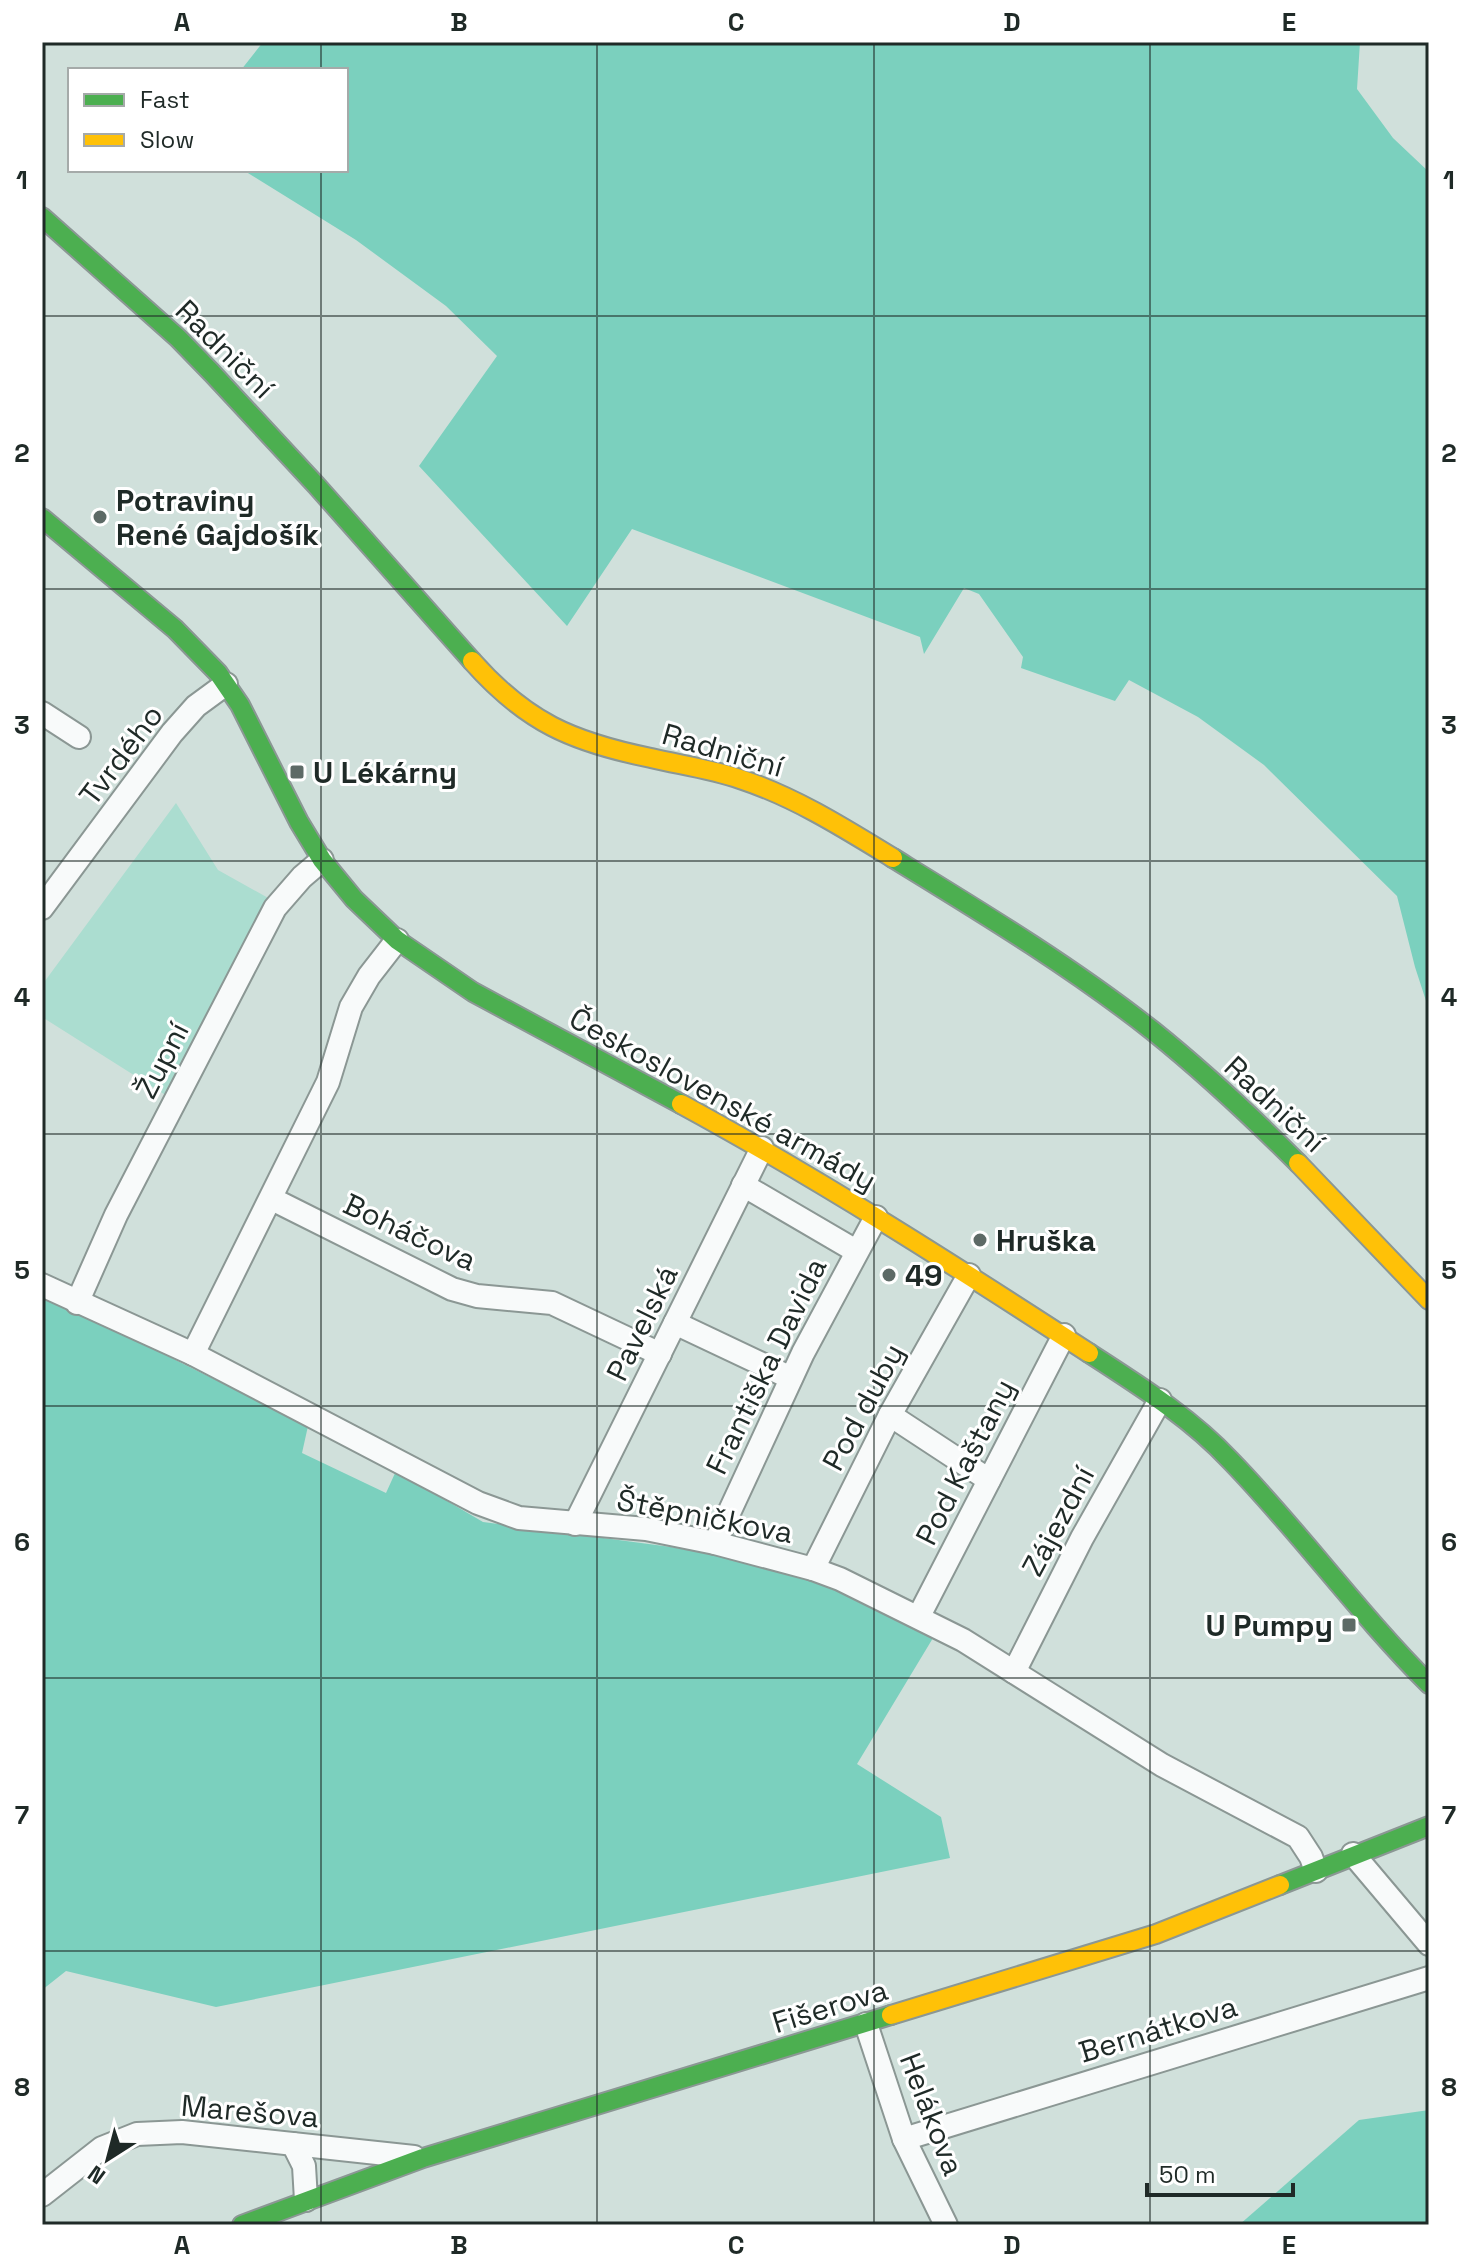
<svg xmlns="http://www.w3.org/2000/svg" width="1471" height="2267" font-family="'Space Grotesk',sans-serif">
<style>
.green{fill:#abddd0}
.forest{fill:#7bd0be}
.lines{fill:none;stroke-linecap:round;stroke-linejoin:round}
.street-casing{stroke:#8b9794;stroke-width:26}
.fast-casing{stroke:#8b9794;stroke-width:22}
.slow-casing{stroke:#8b9794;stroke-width:22}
.street{stroke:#f8fafa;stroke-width:22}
.fast{stroke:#4caf50;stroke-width:18}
.slow{stroke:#ffc107;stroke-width:18}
.grid{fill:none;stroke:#1f2a27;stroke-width:2;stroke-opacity:0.55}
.poi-dot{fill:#5d6a66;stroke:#fff;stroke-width:3}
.labels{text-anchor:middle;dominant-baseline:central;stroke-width:6;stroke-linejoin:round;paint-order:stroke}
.street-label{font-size:30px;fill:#1f2a27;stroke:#fff}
.poi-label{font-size:30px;font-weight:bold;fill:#1f2a27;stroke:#fff;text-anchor:start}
.neatline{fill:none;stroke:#1f2a27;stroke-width:3}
.grid-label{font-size:26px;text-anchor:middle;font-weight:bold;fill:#1f2a27}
</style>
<rect width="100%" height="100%" fill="#d0e0db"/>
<path class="green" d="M176,803L218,870L270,899L167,1096L42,1017V985Z"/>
<g class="forest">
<path d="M263,42H1360L1357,89L1393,138L1429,172V1010L1415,967L1397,896L1264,765L1198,717L1129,680L1115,701L1021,668L1023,657L979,594L964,588L924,654L920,637L632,529L567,626L419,466L497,356L446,306L356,240L243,170H346V70H241Z"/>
<path d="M42,1290L69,1307L308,1426L302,1453L386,1493L396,1471L483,1522L671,1547L796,1570L933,1638L857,1764L941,1817L950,1858L216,2007L66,1971L42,1990Z"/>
<path d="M1429,2110V2225H1239L1359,2120Z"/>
</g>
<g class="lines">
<g class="street-casing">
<g id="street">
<path d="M42,713L79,737"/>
<path d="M42,908L172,733L196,706L226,684"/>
<path d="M743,1185L856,1251"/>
<path d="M272,1199L452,1289L477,1296L552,1303L660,1354"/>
<path d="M42,1285L193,1354L478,1503L519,1518L646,1529L715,1543L813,1569L840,1579L963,1640L1162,1765L1298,1837L1311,1857L1316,1871"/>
<path d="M77,1303L116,1215L275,908L302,877L322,860"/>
<path d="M675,1323L791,1378"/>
<path d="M193,1354L328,1082L351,1007L369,976L397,940"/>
<path d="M890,1415L989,1480"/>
<path d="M575,1524L762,1148"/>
<path d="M715,1543L803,1353L876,1217"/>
<path d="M813,1569L890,1415L969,1275"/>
<path d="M919,1616L1064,1335"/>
<path d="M1014,1672L1082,1538L1160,1400"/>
<path d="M1353,1854L1429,1944"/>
<path d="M866,2024L904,2139L946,2225"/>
<path d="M904,2139L1429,1978"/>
<path d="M293,2144L304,2166L306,2200"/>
<path d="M42,2195L102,2148L137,2134L182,2132L414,2157"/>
</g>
</g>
<g class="fast-casing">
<g id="fast">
<path d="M42,217L178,338L212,373L316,485L472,661"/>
<path d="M42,518L175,629L218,673L240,705L299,822L322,860L354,899L397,940L473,992L681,1104"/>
<path d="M893,858C981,912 1072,967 1153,1031C1204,1072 1252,1117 1298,1163"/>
<path d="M1089,1353C1138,1385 1190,1417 1230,1460C1300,1532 1358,1613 1429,1684"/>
<path d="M1280,1885L1429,1826"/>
<path d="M242,2225L423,2158L891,2015"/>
</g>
</g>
<g class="slow-casing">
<g id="slow">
<path d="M472,661C526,722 572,742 651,758C681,765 711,769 740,779C795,797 844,828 893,858"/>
<path d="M681,1104C821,1180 955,1266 1089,1353"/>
<path d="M1298,1163L1429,1300"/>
<path d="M891,2015L1156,1934L1280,1885"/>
</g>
</g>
<use href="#street" class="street"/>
<use href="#fast" class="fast"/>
<use href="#slow" class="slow"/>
</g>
<path class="grid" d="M321,42V70M597,42V2225M874,42V2225M1150,42V2225M321,170V2225M42,316H1429M42,589H1429M42,861H1429M42,1134H1429M42,1406H1429M42,1678H1429M42,1951H1429"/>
<g class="poi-dot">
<circle cx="100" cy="517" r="8"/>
<rect x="289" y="764" width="16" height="16" rx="4"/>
<circle cx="980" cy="1240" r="8"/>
<circle cx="889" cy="1275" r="8"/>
<rect x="1341" y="1617" width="16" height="16" rx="4"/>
</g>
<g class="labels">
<g class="street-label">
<text transform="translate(225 349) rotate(45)">Radniční</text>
<text transform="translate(723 750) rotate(16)">Radniční</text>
<text transform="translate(121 755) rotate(-53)">Tvrdého</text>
<text transform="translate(162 1060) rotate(-63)">Župní</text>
<text transform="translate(723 1099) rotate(29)">Československé armády</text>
<text transform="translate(1275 1104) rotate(43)">Radniční</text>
<text transform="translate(410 1232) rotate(25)">Boháčova</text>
<text transform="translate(642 1323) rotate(-64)">Pavelská</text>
<text transform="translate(766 1366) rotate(-64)">Františka Davida</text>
<text transform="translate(863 1407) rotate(-62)">Pod duby</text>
<text transform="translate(965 1462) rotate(-63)">Pod Kaštany</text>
<text transform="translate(705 1516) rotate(11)">Štěpničkova</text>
<text transform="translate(1058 1521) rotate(-62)">Zájezdní</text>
<text transform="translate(830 2006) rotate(-17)">Fišerova</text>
<text transform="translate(1158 2029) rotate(-17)">Bernátkova</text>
<text transform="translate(250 2111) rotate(5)">Marešova</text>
<text transform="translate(932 2114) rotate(69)">Helákova</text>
</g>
<g class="poi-label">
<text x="116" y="500">Potraviny<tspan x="116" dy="34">René Gajdošík</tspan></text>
<text x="313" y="772">U Lékárny</text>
<text x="996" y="1240">Hruška</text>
<text x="905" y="1275">49</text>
<text x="1333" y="1625" text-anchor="end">U Pumpy</text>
</g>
</g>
<rect width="1471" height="2267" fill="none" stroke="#ffffff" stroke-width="88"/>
<rect x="68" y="68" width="280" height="104" fill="#ffffff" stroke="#a5aaa9" stroke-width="2"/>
<rect x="84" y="94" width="40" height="12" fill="#4caf50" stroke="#a5aaa9" stroke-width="2"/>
<text x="140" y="108" font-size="24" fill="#1f2a27">Fast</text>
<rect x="84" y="134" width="40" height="12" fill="#ffc107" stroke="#a5aaa9" stroke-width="2"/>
<text x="140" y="148" font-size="24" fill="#1f2a27">Slow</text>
<g transform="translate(108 2159) rotate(216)" stroke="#ffffff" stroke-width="6" paint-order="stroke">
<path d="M0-6L14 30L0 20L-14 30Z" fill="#1f2a27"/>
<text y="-12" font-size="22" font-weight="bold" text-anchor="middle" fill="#1f2a27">N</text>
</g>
<path d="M1147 2183v12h146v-12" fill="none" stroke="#1f2a27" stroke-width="4"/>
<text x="1159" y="2183" font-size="24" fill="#1f2a27" stroke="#ffffff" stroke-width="6" paint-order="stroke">50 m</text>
<rect x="44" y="44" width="1383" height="2179" class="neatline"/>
<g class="grid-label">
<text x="182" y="31">A</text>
<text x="459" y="31">B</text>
<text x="736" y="31">C</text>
<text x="1012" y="31">D</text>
<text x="1289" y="31">E</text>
<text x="22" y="189">1</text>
<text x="1449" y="189">1</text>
<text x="22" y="462">2</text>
<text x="1449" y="462">2</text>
<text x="22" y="734">3</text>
<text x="1449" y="734">3</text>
<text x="22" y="1006">4</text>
<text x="1449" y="1006">4</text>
<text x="22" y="1279">5</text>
<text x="1449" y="1279">5</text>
<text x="22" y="1551">6</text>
<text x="1449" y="1551">6</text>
<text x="22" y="1824">7</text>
<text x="1449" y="1824">7</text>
<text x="22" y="2096">8</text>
<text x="1449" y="2096">8</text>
<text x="182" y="2254">A</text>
<text x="459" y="2254">B</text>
<text x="736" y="2254">C</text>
<text x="1012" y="2254">D</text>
<text x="1289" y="2254">E</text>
</g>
</svg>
